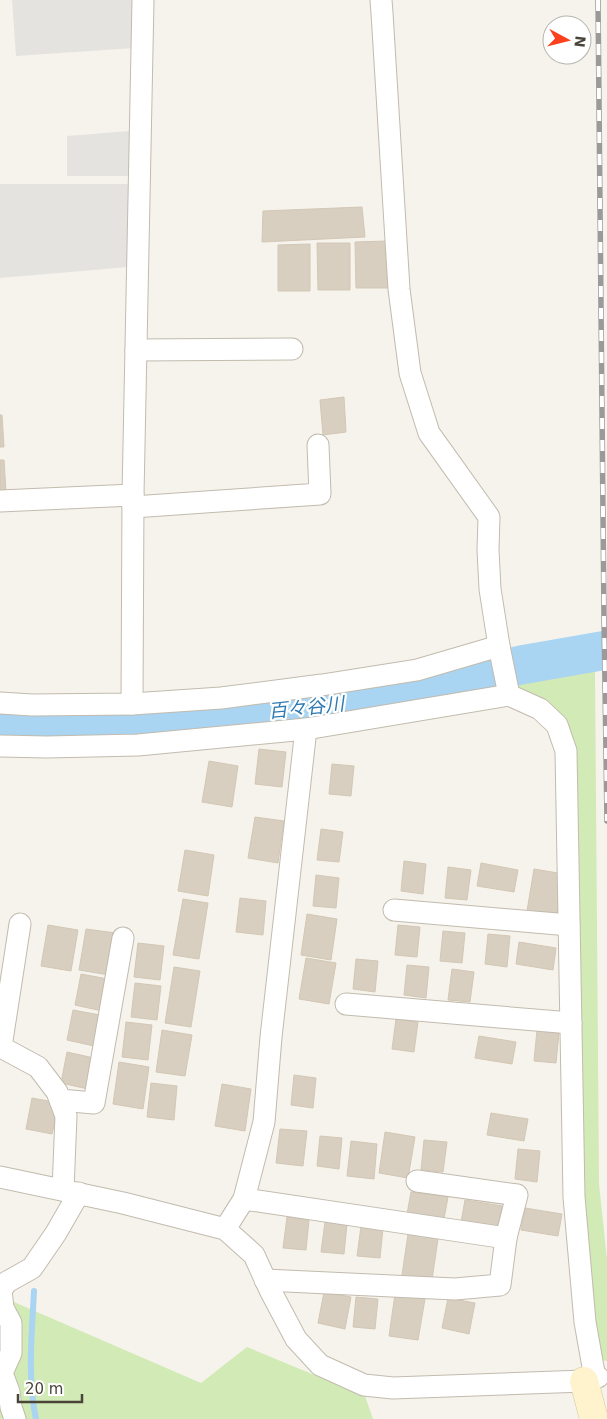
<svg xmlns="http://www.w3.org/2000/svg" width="607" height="1419" font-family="'DejaVu Sans','Noto Sans JP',sans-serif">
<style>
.green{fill:#d2eab5}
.parking{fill:#e5e3e0}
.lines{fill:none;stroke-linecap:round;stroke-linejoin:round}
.stream{stroke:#a9d4f2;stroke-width:6}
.river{stroke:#a9d4f2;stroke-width:39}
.building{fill:#d8cfc1;stroke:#d3c7b4}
.street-casing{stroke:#c2bbae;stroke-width:23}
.secondary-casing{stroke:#d6c79b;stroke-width:29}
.street{stroke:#fff;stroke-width:21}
.secondary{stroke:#fff3cd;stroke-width:28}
.rail-casing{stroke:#9a9a9a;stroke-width:5.5}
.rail{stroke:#fff;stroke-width:4;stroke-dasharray:11;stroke-linecap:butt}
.labels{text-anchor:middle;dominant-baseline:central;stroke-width:4.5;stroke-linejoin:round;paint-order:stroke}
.water-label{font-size:19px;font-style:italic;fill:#2e7ab2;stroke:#fff}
</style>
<rect width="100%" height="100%" fill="#f6f3ec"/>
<g class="green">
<path d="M550,672H595L599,1184L607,1259V1361L601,1360L581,1215L573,756L565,717L534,702L515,687Z"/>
<path d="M0,1296L201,1383L247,1347L365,1396L373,1419H0Z"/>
</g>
<g class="parking">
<path d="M12,0H135V48L16,56Z"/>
<path d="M129,131L131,176H67V136Z"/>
<path d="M0,184H130L129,267L0,278Z"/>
</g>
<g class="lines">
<path class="stream" d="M34,1291C32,1334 27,1377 36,1419"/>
<path class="river" d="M0,724L47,726L157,722L357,702L521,665L607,650"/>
</g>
<g class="building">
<path d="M362,207L365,237L262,242L263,211Z"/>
<path d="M387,241L388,288H356L355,242Z"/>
<path d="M317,243H350V290H318Z"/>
<path d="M310,244V291H278V245Z"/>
<path d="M344,397L346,432L323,435L320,400Z"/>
<path d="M0,415H2L4,447H0Z"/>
<path d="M0,460H4L6,492H0Z"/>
<path d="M259,749L286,752L282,787L255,784Z"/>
<path d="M209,761L238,766L232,807L202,802Z"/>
<path d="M332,764L354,766L351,796L329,794Z"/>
<path d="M255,817L284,821L278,863L248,858Z"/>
<path d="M321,829L343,832L339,862L317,860Z"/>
<path d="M185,850L214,855L208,896L178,891Z"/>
<path d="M404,861L426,864L423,894L401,891Z"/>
<path d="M481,863L518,870L514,892L477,886Z"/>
<path d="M448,867L471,870L467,900L445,898Z"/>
<path d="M534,869L564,874L557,915L527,911Z"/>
<path d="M316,875L339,878L336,908L313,906Z"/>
<path d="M240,898L266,901L263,935L236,932Z"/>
<path d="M183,899L208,903L199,959L173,955Z"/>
<path d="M307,914L337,919L331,960L301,955Z"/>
<path d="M48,925L78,930L71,971L41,966Z"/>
<path d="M398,925L420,927L417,957L395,955Z"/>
<path d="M86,929L116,933L109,975L79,970Z"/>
<path d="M443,931L465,933L462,963L440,961Z"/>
<path d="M488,934L510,936L507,967L485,964Z"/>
<path d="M519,942L556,948L553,970L516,964Z"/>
<path d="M138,943L164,946L160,980L134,977Z"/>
<path d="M306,958L336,963L329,1004L299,999Z"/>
<path d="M356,959L378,961L375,992L353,989Z"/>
<path d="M407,965L429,967L426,998L404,995Z"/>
<path d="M174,967L200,971L191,1027L165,1023Z"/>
<path d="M452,969L474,972L470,1002L448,1000Z"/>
<path d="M81,974L108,979L102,1011L75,1005Z"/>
<path d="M135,983L161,986L157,1020L131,1017Z"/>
<path d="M73,1010L100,1015L94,1046L67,1040Z"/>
<path d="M396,1019L418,1022L414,1052L392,1049Z"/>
<path d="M126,1022L152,1025L148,1060L122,1057Z"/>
<path d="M162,1030L192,1035L185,1076L156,1072Z"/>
<path d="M537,1030L559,1033L556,1063L534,1061Z"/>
<path d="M479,1036L516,1042L512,1064L475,1058Z"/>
<path d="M67,1052L94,1058L88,1089L61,1083Z"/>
<path d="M119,1062L149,1067L143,1109L113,1104Z"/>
<path d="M294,1075L316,1078L313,1108L291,1105Z"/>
<path d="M151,1083L177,1086L174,1120L147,1117Z"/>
<path d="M222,1084L251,1089L245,1131L215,1126Z"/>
<path d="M32,1098L59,1103L52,1134L26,1129Z"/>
<path d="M491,1113L528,1119L524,1141L487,1135Z"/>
<path d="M280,1129L307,1131L303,1166L276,1163Z"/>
<path d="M385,1132L415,1137L408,1178L379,1173Z"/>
<path d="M320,1136L342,1138L339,1169L317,1166Z"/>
<path d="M424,1140L447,1142L443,1172L421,1170Z"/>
<path d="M351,1141L377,1144L374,1179L347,1176Z"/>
<path d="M518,1149L540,1151L537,1182L515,1179Z"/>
<path d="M411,1192L448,1197L444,1219L407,1214Z"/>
<path d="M465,1200L502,1206L498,1228L461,1222Z"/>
<path d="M525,1208L562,1214L558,1236L521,1230Z"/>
<path d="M287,1217L309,1220L306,1250L283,1248Z"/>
<path d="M325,1222L347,1224L344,1254L321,1252Z"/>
<path d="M361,1226L383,1228L380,1258L357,1256Z"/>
<path d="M408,1234L438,1239L432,1280L402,1275Z"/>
<path d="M324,1292L351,1297L345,1329L318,1323Z"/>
<path d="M395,1294L425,1299L418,1340L389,1336Z"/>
<path d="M356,1297L378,1299L375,1329L353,1327Z"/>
<path d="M448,1298L475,1303L469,1334L442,1328Z"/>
</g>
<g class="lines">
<g class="street-casing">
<g id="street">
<path d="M381,0L382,13L399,289L410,373L429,433L489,517L488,550L490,589L499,646L509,695"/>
<path d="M136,350L292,349"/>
<path d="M0,501L133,495"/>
<path d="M133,507L320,494L318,445"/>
<path d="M0,703L32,705L132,704L221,698L322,685L417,670L499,646"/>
<path d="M132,704L133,495L143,0"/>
<path d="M0,746L47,747L138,745L306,729L509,695L540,709L557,725L566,751L574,1197L585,1322L595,1378"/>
<path d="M394,910L569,925"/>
<path d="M20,924L1,1047L38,1067L57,1092L66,1116L63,1190"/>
<path d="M346,1004L571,1023"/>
<path d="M60,1100L94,1103L123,938"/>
<path d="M0,1177L123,1203L225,1229L254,1255L270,1290L296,1339L320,1365L364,1385L393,1388L584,1381L598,1377"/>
<path d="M244,1199L506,1238L517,1195L417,1181"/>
<path d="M225,1229L244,1199L264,1122L271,1037L306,729"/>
<path d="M265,1280L455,1289L500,1285L506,1238"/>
<path d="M15,1419L11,1407L9,1392L2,1373L11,1353V1323L3,1308L1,1290L7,1282L32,1268L56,1233L79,1193"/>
</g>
</g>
<g class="secondary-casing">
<path id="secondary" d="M584,1381L594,1419"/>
</g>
<use href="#street" class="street"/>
<use href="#secondary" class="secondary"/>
<g class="rail-casing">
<path id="rail" d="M598,0L604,616L607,821"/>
</g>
<use href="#rail" class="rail"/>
</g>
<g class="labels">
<g class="water-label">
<text transform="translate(306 707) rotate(-6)">百々谷川</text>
</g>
</g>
<g transform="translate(567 40) rotate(97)"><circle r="24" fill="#ffffff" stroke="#b7b4b0"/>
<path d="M0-4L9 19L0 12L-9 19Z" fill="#fc3f1d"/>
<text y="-8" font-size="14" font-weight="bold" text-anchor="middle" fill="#4b4439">N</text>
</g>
<path d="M18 1394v8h64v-8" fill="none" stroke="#4b4439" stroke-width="2.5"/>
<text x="25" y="1394" font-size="15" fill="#4b4439" stroke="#ffffff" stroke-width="4" paint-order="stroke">20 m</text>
</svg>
